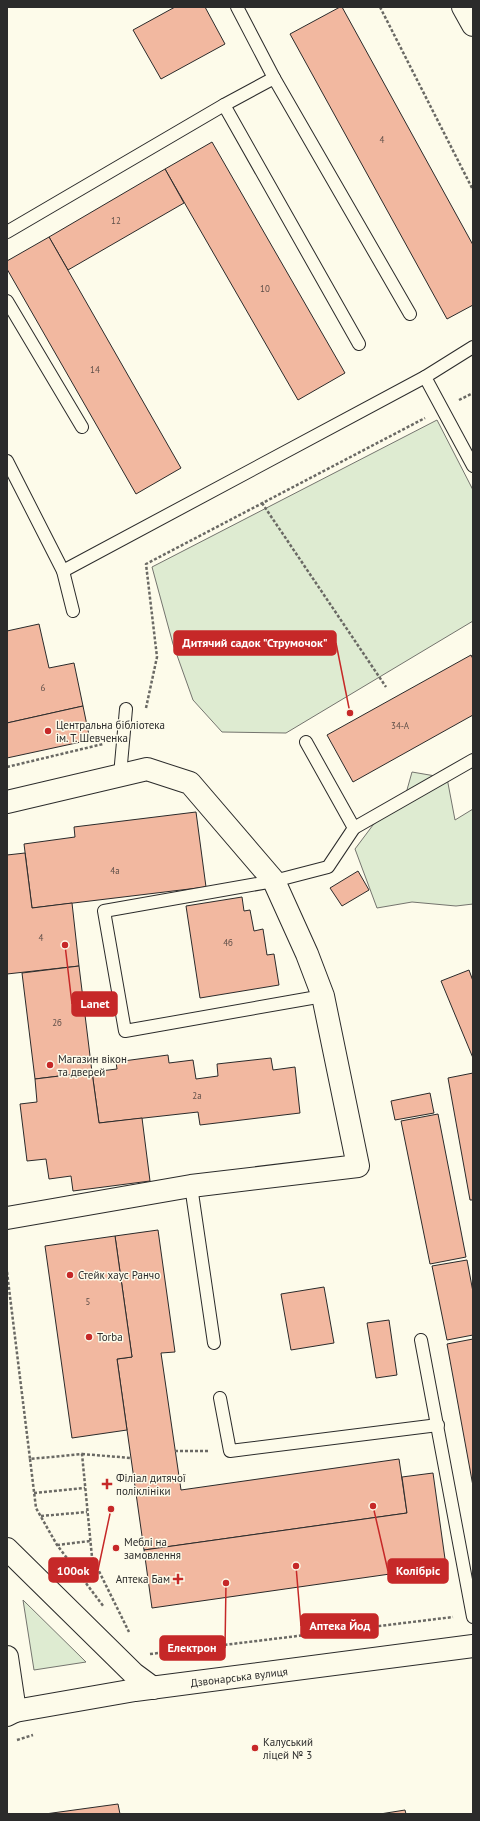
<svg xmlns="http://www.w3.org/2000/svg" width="480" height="1821" font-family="'PT Sans',sans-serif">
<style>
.green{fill:#deebd1;stroke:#74746e}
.building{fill:#f2b8a0;stroke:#2b2b2b}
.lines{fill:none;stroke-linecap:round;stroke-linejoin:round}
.lane-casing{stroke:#2b2b2b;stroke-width:14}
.street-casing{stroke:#2b2b2b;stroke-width:24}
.secondary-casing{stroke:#2b2b2b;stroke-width:24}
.path{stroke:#6a6964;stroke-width:2.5;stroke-dasharray:3 2;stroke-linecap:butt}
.lane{stroke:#fdfbea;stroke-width:12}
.street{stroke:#fdfbea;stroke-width:22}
.secondary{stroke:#fdfbea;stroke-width:22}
.poi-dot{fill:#c62828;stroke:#fdfbea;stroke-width:1.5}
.labels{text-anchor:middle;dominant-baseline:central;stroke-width:3;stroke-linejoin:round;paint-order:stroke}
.number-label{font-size:9px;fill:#5d4e48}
.poi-label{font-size:11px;fill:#2b2b2b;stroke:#fdfbea;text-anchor:start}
.street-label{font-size:11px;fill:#2b2b2b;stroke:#fdfbea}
.leader{fill:none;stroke:#c62828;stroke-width:1.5}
.callout-dot{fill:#c62828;stroke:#fdfbea;stroke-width:1.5}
.callout{fill:#c62828;stroke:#c62828;stroke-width:1.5}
.callout-label{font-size:12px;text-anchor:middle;font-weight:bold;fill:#fff}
</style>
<rect width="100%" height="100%" fill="#fdfbea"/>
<g class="green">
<path d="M437,420L473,490V621L286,733L222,732L193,700L173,644L152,567Z"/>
<path d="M412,772L447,778L455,820L473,809V904L456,906L412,902L377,908L355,849L373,825L405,797Z"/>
<path d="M23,1600L86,1662L34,1670Z"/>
</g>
<g class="building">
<path d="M175,7H205L225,44L161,79L133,30Z"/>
<path d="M340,7H342L473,245V305L447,319L290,34Z"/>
<path d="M212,142L345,373L298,400L165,169Z"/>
<path d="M165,169L184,203L68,270L49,237Z"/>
<path d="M49,237L181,468L136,494L7,269V261Z"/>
<path d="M39,624L49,668L74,663L83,706L7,723V631Z"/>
<path d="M471,655L473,659V715L353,782L327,735Z"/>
<path d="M83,706L90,740L7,758V723Z"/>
<path d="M196,812L206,887L32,908L24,844L75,837L74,827Z"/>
<path d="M25,853L32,908L72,903L79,966L7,974V855Z"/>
<path d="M358,871L369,890L342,906L330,888Z"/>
<path d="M242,897L244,911L250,910L254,931L263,929L267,955L274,954L279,985L200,998L186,906Z"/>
<path d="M79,966L92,1072L35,1079L22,973Z"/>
<path d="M469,970L473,981V1058L441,981Z"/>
<path d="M168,1055L169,1063L193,1060L196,1079L218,1076L217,1064L271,1058L273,1070L295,1067L300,1113L200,1125L198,1112L99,1123L92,1072L117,1069L116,1062Z"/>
<path d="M92,1072L99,1123L142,1118L150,1181L73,1191L71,1176L49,1179L46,1159L27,1161L20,1104L37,1102L35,1079Z"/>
<path d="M473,1073V1200H470L448,1078Z"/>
<path d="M430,1093L434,1113L395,1120L391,1101Z"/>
<path d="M438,1114L466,1257L430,1264L401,1121Z"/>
<path d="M158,1230L175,1352L161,1353L181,1490L399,1459L407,1513L144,1550L117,1359L132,1357L115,1236Z"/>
<path d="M115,1236L132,1357L117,1359L127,1430L72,1438L45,1246Z"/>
<path d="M467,1260L473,1292V1335L447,1340L432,1266Z"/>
<path d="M324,1287L334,1343L291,1350L281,1294Z"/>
<path d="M389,1320L397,1375L376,1378L367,1323Z"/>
<path d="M473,1339V1486L447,1344Z"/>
<path d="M433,1473L446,1566L152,1608L144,1550L407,1513L402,1477Z"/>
<path d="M118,1804L120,1814H45Z"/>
<path d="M405,1810L406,1814H380Z"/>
</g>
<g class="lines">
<g class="lane-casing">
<g id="lane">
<path d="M237,7L274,78"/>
<path d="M224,105L359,344"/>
<path d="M7,232L224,105L274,78L410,314"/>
<path d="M7,301L82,427"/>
<path d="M473,347L425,377L473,466"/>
<path d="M7,461L63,571L73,611"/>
<path d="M63,571L425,377"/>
<path d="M306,742L354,828L328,867L274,881L104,911L125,1031L323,996"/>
<path d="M120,775L126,709"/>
<path d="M354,828L473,760"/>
<path d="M191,1186L214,1343"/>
<path d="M421,1340L473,1617"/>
<path d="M220,1398L230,1451L438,1425"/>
</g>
</g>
<g class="street-casing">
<g id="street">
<path d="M7,802L147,769L190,783L274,881L307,954L323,996L358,1166L191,1186L7,1218"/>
<path d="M7,1549L134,1674L153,1688"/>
<path d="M15,1711L135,1690L473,1646"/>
</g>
</g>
<g class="secondary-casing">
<g id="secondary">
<path d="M463,7L473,25"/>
<path d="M7,1657L15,1711L7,1715"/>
</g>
</g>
<g class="path">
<path d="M380,7L473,190"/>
<path d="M459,400L473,393"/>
<path d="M262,503L386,687"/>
<path d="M146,708L157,657L146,564L425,418"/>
<path d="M7,767L103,744"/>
<path d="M7,1272L30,1459L82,1454L92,1557L129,1632"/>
<path d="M175,1451H209"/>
<path d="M82,1454L131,1458"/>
<path d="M30,1459L36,1508L57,1545L104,1607"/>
<path d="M34,1493L85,1488"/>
<path d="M41,1516L87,1512"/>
<path d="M57,1545L90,1541"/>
<path d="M150,1654L453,1617"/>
<path d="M17,1740L33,1735"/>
</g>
<use href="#lane" class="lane"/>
<use href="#street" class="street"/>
<use href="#secondary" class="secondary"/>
</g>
<g class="poi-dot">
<circle cx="48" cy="731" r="4"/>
<circle cx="50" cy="1065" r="4"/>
<circle cx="70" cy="1275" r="4"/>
<circle cx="89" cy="1337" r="4"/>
<path d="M105 1478h4v4h4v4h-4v4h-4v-4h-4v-4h4z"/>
<circle cx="116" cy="1548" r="4"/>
<path d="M176 1573h4v4h4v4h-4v4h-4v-4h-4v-4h4z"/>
<circle cx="255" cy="1748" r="4"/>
</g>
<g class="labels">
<g class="number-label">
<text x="382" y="139">4</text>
<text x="116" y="220">12</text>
<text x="265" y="288">10</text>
<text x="95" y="369">14</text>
<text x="43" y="687">6</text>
<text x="400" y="725">34-А</text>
<text x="115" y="870">4а</text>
<text x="41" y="937">4</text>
<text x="228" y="942">4б</text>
<text x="57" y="1022">2б</text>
<text x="197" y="1095">2а</text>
<text x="88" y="1301">5</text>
</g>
<g class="poi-label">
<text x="56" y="725">Центральна бібліотека<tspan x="56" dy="13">ім. Т. Шевченка</tspan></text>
<text x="58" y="1059">Магазин вікон<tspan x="58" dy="13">та дверей</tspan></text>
<text x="78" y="1275">Стейк хаус Ранчо</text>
<text x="97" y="1337">Torba</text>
<text x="116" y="1478">Філіал дитячої<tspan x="116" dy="13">поліклініки</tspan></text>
<text x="124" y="1542">Меблі на<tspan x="124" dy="13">замовлення</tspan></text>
<text x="170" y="1579" text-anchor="end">Аптека Бам</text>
<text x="263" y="1742">Калуський<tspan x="263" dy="13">ліцей № 3</tspan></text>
</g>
<g class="street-label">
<text transform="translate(239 1677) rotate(-7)">Дзвонарська вулиця</text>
</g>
</g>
<path class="leader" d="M350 713L336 643M65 945L72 1004M111 1509L98 1570M373 1506L388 1571M296 1566L301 1626M226 1583L225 1648"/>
<g class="callout-dot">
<circle cx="350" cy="713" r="4"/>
<circle cx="65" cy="945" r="4"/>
<circle cx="111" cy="1509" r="4"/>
<circle cx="373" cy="1506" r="4"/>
<circle cx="296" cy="1566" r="4"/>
<circle cx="226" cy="1583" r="4"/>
</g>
<g class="callout">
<rect x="174" y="631" width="162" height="24" rx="4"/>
<rect x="72" y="992" width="45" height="24" rx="4"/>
<rect x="49" y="1558" width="49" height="24" rx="4"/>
<rect x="388" y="1559" width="60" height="24" rx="4"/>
<rect x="301" y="1614" width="77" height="24" rx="4"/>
<rect x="160" y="1636" width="65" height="24" rx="4"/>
</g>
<g class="callout-label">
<text x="255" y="647">Дитячий садок "Струмочок"</text>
<text x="95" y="1008">Lanet</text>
<text x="73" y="1575">100ok</text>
<text x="418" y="1575">Колібріс</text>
<text x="340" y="1630">Аптека Йод</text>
<text x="192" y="1652">Електрон</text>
</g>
<rect width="480" height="1821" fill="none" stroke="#2b2b2b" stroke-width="16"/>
</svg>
